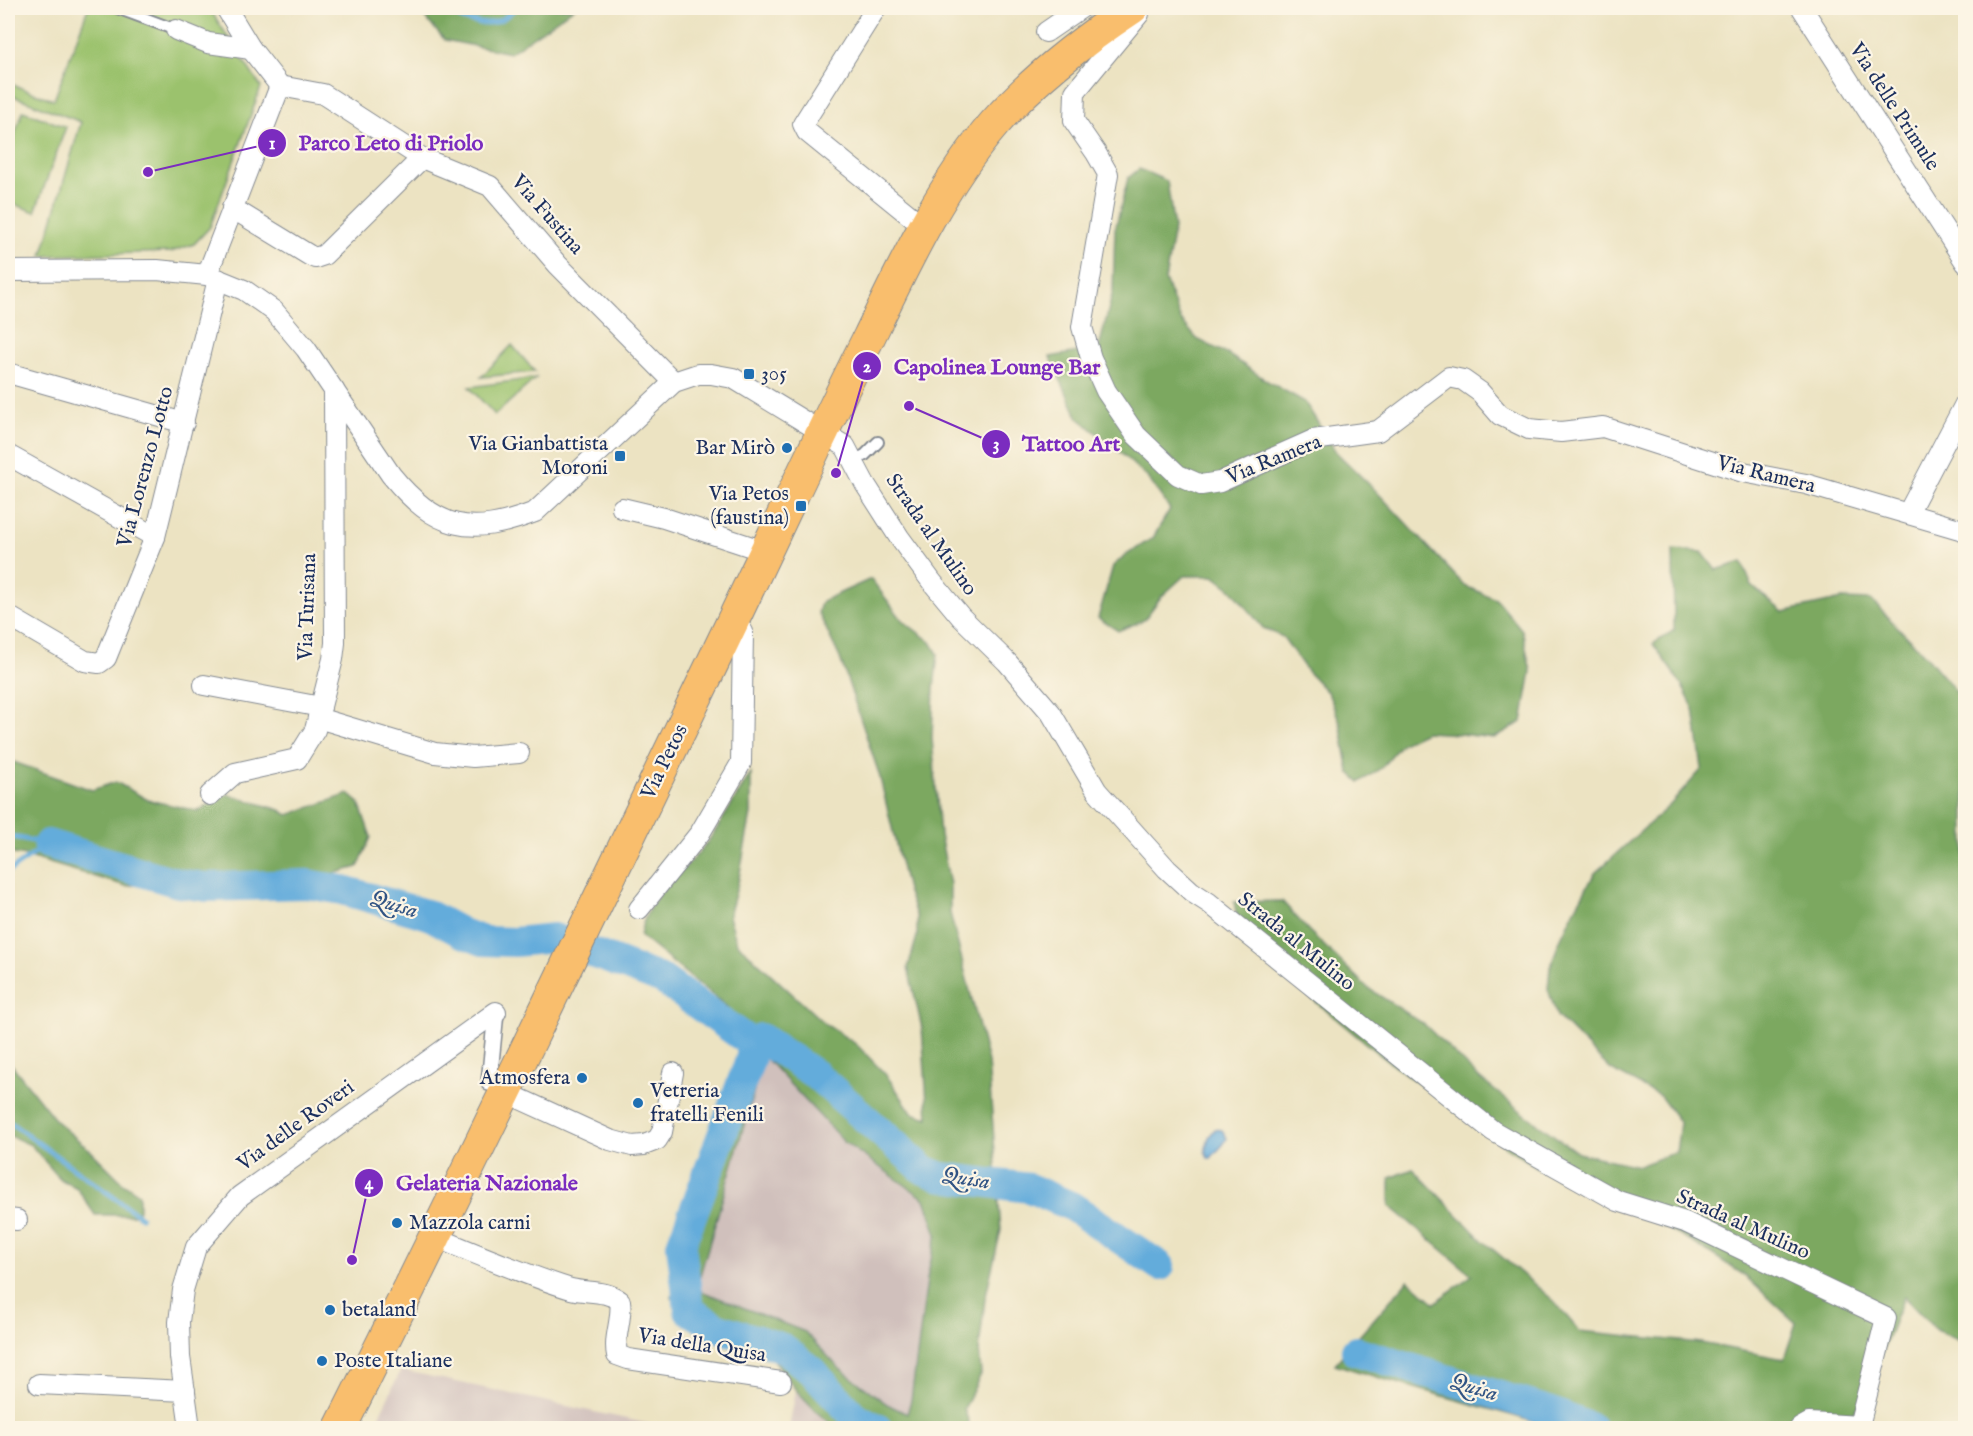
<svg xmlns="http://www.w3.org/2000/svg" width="1973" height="1436" font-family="'IM FELL English',serif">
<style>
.industrial{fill:#d0c0bc}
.green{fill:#9bc26d;stroke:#5b7866;stroke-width:1.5}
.forest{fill:#7ca860;stroke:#4c6c5f;stroke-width:1.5;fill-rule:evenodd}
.water{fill:#64acdb;stroke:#406e9c;stroke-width:1.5}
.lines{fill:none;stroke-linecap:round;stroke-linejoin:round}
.stream{stroke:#64acdb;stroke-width:5}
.river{stroke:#64acdb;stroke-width:30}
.service-casing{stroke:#848990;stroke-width:14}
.pedestrian-casing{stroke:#848990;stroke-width:18}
.minor-casing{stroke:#848990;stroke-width:22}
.primary-casing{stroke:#848990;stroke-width:34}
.service{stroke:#fff;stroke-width:10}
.pedestrian{stroke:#fff;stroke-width:15}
.minor{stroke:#fff;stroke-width:20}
.primary{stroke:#f9be6d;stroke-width:32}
.poi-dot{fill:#1f6fb2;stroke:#fcf5e5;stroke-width:2}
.labels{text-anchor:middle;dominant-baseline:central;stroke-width:4.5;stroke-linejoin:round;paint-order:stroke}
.street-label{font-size:21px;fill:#1b2f5e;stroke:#fcf5e5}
.poi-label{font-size:21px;fill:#1b2f5e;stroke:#fcf5e5;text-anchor:start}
.water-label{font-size:22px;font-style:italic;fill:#315484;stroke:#fcf5e5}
.leader{fill:none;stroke:#7b2cbf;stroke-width:2}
.callout-dot{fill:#7b2cbf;stroke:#fcf5e5;stroke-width:2}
.mark-label{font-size:18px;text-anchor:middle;font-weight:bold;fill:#fff}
.callout-label{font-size:22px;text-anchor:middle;font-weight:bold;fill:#7b2cbf;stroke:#fcf5e5;stroke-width:4.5;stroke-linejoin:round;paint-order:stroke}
</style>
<rect width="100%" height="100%" fill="#fcf5e5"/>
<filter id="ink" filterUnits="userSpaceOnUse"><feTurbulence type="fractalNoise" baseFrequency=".0167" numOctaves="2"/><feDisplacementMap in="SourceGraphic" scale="12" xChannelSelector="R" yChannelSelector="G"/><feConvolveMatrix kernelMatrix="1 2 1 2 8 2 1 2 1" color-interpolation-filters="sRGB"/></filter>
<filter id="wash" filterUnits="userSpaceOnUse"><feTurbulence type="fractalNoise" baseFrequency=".008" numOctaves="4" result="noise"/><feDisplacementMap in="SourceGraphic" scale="24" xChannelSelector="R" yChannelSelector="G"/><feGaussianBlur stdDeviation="1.35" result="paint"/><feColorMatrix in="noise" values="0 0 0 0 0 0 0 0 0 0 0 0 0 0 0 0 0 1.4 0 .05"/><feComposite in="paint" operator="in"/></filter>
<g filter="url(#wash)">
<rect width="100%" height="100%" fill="#ece3c2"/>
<g class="industrial">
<path d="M760,1052L844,1142L925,1199L937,1234L928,1273L911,1400L907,1414L887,1404L839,1368L805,1332L696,1289L754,1091Z"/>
<path d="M401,1370L668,1428H373Z"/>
<path d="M796,1390L819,1414L837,1428H789Z"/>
</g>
<g class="green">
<path d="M88,8H209L261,87L210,227L194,244L171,252L42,256L81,122L8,94V83L54,100Z"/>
<path d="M23,111L66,127L35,212L8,202V154Z"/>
<path d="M512,345L535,372L481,377Z"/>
<path d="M536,378L495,415L469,387Z"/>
</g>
<g class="forest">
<path d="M416,8H574L510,53L445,40Z"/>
<path d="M1139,169L1167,181L1174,228L1165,280L1181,320L1197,339L1229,355L1269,382L1305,402L1336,452L1376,491L1465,586L1496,599L1522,630L1531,671L1522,722L1494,738L1460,734L1425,732L1402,743L1381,768L1360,782L1349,772L1340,722L1328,693L1307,671L1283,637L1263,628L1232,590L1214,576H1184L1161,597L1144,620L1118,631L1098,618L1113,566L1126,555L1153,538L1170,509L1148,478L1112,445L1078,418L1050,357L1099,348L1113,291L1115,229L1128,178Z"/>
<path d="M1673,550L1702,552L1716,570L1742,562L1752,586L1783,612L1842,599L1871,600L1929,659L1965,702V1343L1936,1330L1904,1297L1866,1392L1845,1428H1554C1482,1405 1407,1388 1335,1364L1408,1280L1435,1303L1472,1275L1390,1206V1178L1413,1169L1482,1240L1554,1301L1579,1331L1701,1343L1784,1359L1796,1323L1744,1275L1704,1249L1652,1220L1591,1194L1543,1171L1489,1136L1376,1052L1250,947L1239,928L1234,902L1282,901L1309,931L1369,989L1424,1024L1479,1078L1526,1115L1578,1153L1639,1166L1676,1152L1680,1123L1660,1096L1611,1070L1557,1016L1548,989L1550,967L1560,940L1575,909L1595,873L1671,804L1702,769L1694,709L1681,684L1653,644L1674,630Z"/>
<path d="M871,579L903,621L931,642L938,654L934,688L932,738L940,835L950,884V913L988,1062L1001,1230L985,1299L979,1349L981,1374L964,1409L971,1428H837L819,1414L796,1390L763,1345L694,1319L672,1297L683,1229L747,1060L746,1048L727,1007L640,936C646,893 686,873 709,840C724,819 737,795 751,773V814L738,883L729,916L737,943L825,1024L856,1044L887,1076L912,1113L928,1118L922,1028L908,968L917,936V918L907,890L879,774L840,658L818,612L822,601ZM761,1053L844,1142L925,1199L937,1234L928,1273L911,1400L907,1414L887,1404L839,1368L805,1332L696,1289L754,1091Z"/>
<path d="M8,760L92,790L116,782L148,800L198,811L227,794L280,810L288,815L349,794L359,803L371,837L358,867L298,883L232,874L126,886L26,856L8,853Z"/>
<path d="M8,1060L57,1122L89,1149L123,1183L139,1194V1210L135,1215H95L77,1188L60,1179L31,1145L8,1135Z"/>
</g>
<path class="water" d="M1215,1129L1222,1130L1227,1138C1224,1146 1216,1151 1211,1158H1208L1205,1152L1209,1137Z"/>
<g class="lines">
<g class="stream">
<path d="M442,8C464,23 495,33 515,8"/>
<path d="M8,836L48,844"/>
<path d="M8,872L48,844"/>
<path d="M8,1121L141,1217"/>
</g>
<g class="river">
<path d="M48,844L178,883L206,887L307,884L343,890L429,915L462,933L483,941L515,942L554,938L663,980L754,1045"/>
<path d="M761,1038L816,1075L924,1170L942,1177L1029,1188L1071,1206L1160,1266"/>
<path d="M753,1046L750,1060L681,1245L689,1310L716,1327L783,1348L813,1372L854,1416L877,1428"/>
<path d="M1356,1351L1549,1411L1591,1428"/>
</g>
</g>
</g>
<g filter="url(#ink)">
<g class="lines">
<g class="service-casing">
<g id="service">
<path d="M117,8L176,30"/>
<path d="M853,461L865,455L878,442"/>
</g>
</g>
<g class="pedestrian-casing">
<path id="pedestrian" d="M489,1083L496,1012"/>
</g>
<g class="minor-casing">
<g id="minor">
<path d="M226,8L251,49L280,86"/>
<path d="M876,8L803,124L807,132L924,227"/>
<path d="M1802,8L1966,263"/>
<path d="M1139,14L1075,92L1074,121L1096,153L1108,174L1082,327L1091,358L1106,391L1136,435L1178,475L1201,485L1220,482L1313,440L1378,431L1449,377L1463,380L1480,392L1500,415L1529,429L1561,432L1603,427L1743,472L1806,484L1966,531"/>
<path d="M176,30L208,43L251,49"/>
<path d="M1046,32L1081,8"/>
<path d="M280,86L323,94L422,158L490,186L558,265L674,382"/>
<path d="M232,208L309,255L315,258L324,255L422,158"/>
<path d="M8,271L157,270L207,275L244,290L274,311L306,349L391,475C436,530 470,537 535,512L674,382L698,374H711L733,378L833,439L845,446L865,484L899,537L932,582L961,617L1007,662L1051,713L1097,791L1167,869L1192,892L1209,903L1493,1131L1618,1201L1685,1222L1886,1318L1859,1426L1809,1423L1800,1428"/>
<path d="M207,275L280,86"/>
<path d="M8,373L184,423"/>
<path d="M8,455L155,537"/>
<path d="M622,508L664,518L767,552"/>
<path d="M1908,513L1966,402"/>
<path d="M8,616L85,661L99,663L106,658L155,537L218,279"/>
<path d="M204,685L321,707"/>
<path d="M318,718L435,753L473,757L519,753"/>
<path d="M210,795L235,773L297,759L315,730L333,659L335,643L334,390"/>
<path d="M639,909L700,833L741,763L743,632L734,619"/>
<path d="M505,1092L610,1140L632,1146L644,1145L657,1140L662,1132L673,1073"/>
<path d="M8,1219L17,1220"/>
<path d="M435,1237C479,1255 525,1275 571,1289C587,1293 607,1290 620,1301C623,1319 613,1337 617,1355L628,1359L781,1382"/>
<path d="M39,1384L185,1391"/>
<path d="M190,1428L180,1357L179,1322L183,1290L196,1247L240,1196L496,1012"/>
</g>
</g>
<g class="primary-casing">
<path id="primary" d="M340,1428C463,1183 582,934 701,687C758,570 811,453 869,337C905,263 940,187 994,124C1034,78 1082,41 1132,8"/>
</g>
<use href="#service" class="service"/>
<use href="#pedestrian" class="pedestrian"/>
<use href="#minor" class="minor"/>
<use href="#primary" class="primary"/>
</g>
</g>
<g class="poi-dot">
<rect x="743" y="368" width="12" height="12" rx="3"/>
<circle cx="787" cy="448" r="6"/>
<rect x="614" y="450" width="12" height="12" rx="3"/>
<rect x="795" y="500" width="12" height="12" rx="3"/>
<circle cx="582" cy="1078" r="6"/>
<circle cx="638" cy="1103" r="6"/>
<circle cx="397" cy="1223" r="6"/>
<circle cx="330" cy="1310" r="6"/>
<circle cx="322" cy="1361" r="6"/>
</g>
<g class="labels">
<g class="street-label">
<text transform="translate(1894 107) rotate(57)">Via delle Primule</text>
<text transform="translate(547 215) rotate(49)">Via Fustina</text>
<text transform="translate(1274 460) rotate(-22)">Via Ramera</text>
<text transform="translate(146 467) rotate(-75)">Via Lorenzo Lotto</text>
<text transform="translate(1766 475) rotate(14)">Via Ramera</text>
<text transform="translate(931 535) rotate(55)">Strada al Mulino</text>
<text transform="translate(308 607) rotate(-88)">Via Turisana</text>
<text transform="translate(665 762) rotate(-64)">Via Petos</text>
<text transform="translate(1296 942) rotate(39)">Strada al Mulino</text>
<text transform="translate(296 1126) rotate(-36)">Via delle Roveri</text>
<text transform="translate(1743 1225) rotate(24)">Strada al Mulino</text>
<text transform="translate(702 1346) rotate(9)">Via della Quisa</text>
</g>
<g class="poi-label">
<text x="761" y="374">305</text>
<text x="608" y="444" text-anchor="end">Via Gianbattista<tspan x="608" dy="24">Moroni</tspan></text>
<text x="775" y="448" text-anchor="end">Bar Mirò</text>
<text x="789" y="494" text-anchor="end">Via Petos<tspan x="789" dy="24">(faustina)</tspan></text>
<text x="570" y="1078" text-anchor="end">Atmosfera</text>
<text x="650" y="1091">Vetreria<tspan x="650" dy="24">fratelli Fenili</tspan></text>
<text x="409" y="1223">Mazzola carni</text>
<text x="342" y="1310">betaland</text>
<text x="334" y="1361">Poste Italiane</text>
</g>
<g class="water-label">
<text transform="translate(394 905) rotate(17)">Quisa</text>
<text transform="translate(966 1179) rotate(9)">Quisa</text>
<text transform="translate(1474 1388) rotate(17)">Quisa</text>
</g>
</g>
<path class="leader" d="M148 172L272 143M836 473L867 366M909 406L996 444M352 1260L369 1183"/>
<g class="callout-dot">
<circle cx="148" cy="172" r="6"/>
<circle cx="836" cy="473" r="6"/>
<circle cx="909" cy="406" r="6"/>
<circle cx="352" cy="1260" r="6"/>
<circle cx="272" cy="143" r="15"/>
<circle cx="867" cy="366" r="15"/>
<circle cx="996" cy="444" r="15"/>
<circle cx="369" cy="1183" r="15"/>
</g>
<g class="mark-label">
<text x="272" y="149">1</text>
<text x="867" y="372">2</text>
<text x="996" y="450">3</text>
<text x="369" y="1189">4</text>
</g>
<g class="callout-label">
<text x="391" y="150">Parco Leto di Priolo</text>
<text x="997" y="374">Capolinea Lounge Bar</text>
<text x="1071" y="451">Tattoo Art</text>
<text x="487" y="1190">Gelateria Nazionale</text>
</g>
<rect width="1973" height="1436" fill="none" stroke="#fcf5e5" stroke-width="30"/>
</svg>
